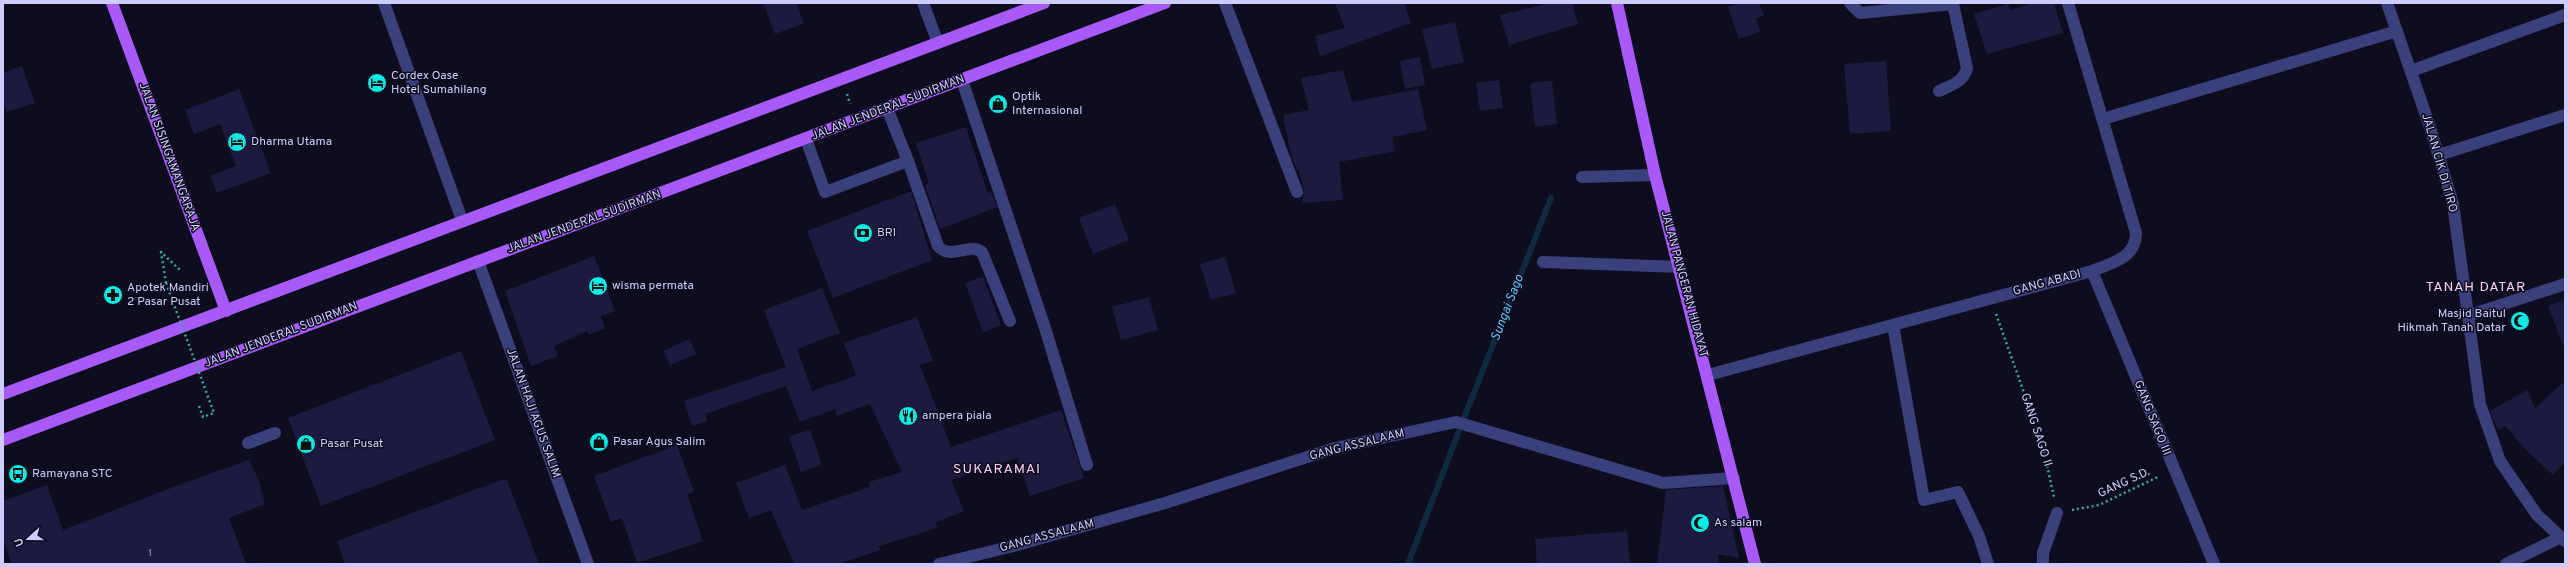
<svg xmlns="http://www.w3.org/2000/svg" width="2568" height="567" font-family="Overpass,sans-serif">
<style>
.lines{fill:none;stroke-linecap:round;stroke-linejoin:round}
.stream{stroke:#0e2942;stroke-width:6}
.building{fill:#1d1a3f}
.path{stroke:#33ab95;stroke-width:2.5;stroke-dasharray:2 3;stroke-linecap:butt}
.minor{stroke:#3a407c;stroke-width:12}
.major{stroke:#a859f8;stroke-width:12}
.path-bridge{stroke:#33ab95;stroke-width:2.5;stroke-dasharray:2 3;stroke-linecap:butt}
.labels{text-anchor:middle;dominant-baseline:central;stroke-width:3;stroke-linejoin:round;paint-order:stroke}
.number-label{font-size:10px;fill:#a1a0ce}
.poi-label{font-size:12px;fill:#cdcdfd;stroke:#0e0d1f;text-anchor:start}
.street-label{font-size:12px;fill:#cdcdfd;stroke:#0e0d1f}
.water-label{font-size:13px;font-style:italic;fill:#60c5f8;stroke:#0e0d1f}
.quarter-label{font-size:14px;letter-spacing:1px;fill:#fdcff2;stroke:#0e0d1f}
</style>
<rect width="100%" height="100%" fill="#0e0d1f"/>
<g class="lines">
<g class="stream">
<path d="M1464,418L1551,198"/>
<path d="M1408,564L1459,431"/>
</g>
</g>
<g class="building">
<path d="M763,3H796L804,23L775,34Z"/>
<path d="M1335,3H1404L1411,23L1320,56L1315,36L1345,28Z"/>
<path d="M1550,3H1572L1578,24L1509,45L1500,15Z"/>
<path d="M1741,3H1759L1764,16L1756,18L1760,32L1739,39L1728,7Z"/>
<path d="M2033,3H2054L2063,33L1987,54L1974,14L2008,4L2010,10Z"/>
<path d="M1455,22L1464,62L1432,69L1422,29Z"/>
<path d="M1420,57L1425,85L1405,89L1400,61Z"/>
<path d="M1886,61L1891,131L1850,134L1844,64Z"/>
<path d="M22,66L35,103L7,112L3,100V73Z"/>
<path d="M1343,70L1352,102L1418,89L1427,130L1392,137L1395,151L1339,162L1343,200L1302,203L1304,190L1299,170H1297L1291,155L1283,115L1309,110L1301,78Z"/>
<path d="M1499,80L1503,108L1480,111L1476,83Z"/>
<path d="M1552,81L1557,124L1535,127L1530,83Z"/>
<path d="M239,89L271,173L217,193L210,176L236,166L220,124L194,134L185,110Z"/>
<path d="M966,127L988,193L991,192L997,207L940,229L925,185L929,184L916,143Z"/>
<path d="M911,191L932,260L833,298L807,231Z"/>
<path d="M1115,204L1129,240L1093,254L1079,218Z"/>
<path d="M594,256L615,311L601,316L605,328L589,335L587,331L554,346L558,356L531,366L505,291Z"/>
<path d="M1225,257L1236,293L1211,300L1200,264Z"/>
<path d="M983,277L1001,325L983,332L965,283Z"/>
<path d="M822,288L840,333L797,349L812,391L856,376L844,343L917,317L933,361L920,365L951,447L1061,410L1084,478L1030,496L1017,458L951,480L964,511L936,522L937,528L879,546L880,550L839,564H794L771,510L749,518L736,483L785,465L802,510L870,487L869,482L902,472L870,404L837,416L835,409L800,422L786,386L705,414L707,421L692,426L684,401L786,367L764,310Z"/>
<path d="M1149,297L1158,330L1121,340L1112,307Z"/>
<path d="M2565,299V347H2564L2548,306Z"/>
<path d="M690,339L696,354L670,365L663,351Z"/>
<path d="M461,351L495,440L321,506L288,418Z"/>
<path d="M2565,381V462L2553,475L2527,451L2505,426L2498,430L2490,411L2527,390L2535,408Z"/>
<path d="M810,430L822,465L801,472L789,436Z"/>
<path d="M677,445L694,492L687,494L703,541L637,563L622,518L611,522L594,476Z"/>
<path d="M249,460L259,481L265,504L229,518L246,564H12L3,539V501L47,485L63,530L184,483Z"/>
<path d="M501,480H507L539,564H345L337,541Z"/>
<path d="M1723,486L1739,558L1718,554L1719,564H1657L1666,490Z"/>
<path d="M1627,531L1630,564H1537L1535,539Z"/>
</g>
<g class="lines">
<g class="path">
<path d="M847,94L850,104"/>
<path d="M166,283L161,252L180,270"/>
<path d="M1996,314L2042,443L2054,497"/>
<path d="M199,406L203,417L214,413"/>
<path d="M2072,510L2099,505L2160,476"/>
</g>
<g class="minor">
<path d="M384,3L462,220"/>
<path d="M923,3L938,43"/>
<path d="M1225,3L1297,192"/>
<path d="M1850,3L1860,13L1953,4L1967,68C1964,82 1951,85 1939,91"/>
<path d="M2387,3L2429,124L2453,204L2480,404L2500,461L2537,515L2565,541"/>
<path d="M2411,71L2565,15"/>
<path d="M962,80L1045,328L1087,465"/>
<path d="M2103,119L2397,31"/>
<path d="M806,139L825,192L908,161L887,108"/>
<path d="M2439,155L2565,115"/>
<path d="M908,161L938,246C952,261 968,242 982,252L1010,321"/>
<path d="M1582,177L1655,175"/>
<path d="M478,261L588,564"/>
<path d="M1543,262L1680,267"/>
<path d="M2092,271L2214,564"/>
<path d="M2470,315L2565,284"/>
<path d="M1893,325L1924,500L1958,492L1979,536L1988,564"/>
<path d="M1708,375L2092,271C2112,263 2136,258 2136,233L2068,3"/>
<path d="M248,443L275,433"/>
<path d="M939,564L1017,545L1165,503L1335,448L1456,422L1663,483L1734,478"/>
<path d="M2043,564V553L2057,513"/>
<path d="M2506,564L2561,537"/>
</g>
<g class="major">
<path d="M112,3L226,311"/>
<path d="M1617,3L1655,175L1755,564"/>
<path d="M3,394L1044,3"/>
<path d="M3,440L1165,3"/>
</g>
<path class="path-bridge" d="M166,283L214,413"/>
</g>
<defs>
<g id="hotel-disc" transform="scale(1)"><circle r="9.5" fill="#0aebe6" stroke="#0e0d1f"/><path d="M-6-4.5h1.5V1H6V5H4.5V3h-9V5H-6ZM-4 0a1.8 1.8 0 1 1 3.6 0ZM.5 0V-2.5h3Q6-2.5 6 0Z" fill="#111"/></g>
<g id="shop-disc" transform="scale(1)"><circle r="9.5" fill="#0aebe6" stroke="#0e0d1f"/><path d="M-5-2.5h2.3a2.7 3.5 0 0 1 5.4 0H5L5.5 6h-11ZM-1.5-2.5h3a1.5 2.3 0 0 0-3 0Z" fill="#111"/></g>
<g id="bank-disc" transform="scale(1)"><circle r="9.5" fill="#0aebe6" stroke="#0e0d1f"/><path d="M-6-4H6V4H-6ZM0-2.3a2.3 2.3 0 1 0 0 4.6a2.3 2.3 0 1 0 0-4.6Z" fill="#111"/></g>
<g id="pharmacy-disc" transform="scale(1)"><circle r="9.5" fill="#0aebe6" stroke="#0e0d1f"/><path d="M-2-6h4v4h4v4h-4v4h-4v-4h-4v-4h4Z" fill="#111"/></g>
<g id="mosque-disc" transform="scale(1)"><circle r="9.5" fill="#0aebe6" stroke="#0e0d1f"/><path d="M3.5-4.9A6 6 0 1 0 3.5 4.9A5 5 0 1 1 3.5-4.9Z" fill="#111"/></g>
<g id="restaurant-disc" transform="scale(1)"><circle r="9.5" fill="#0aebe6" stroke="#0e0d1f"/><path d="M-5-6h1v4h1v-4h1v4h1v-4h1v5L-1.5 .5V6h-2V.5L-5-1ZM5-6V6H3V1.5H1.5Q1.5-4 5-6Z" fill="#111"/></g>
<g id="bus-disc" transform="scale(1)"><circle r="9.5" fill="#0aebe6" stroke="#0e0d1f"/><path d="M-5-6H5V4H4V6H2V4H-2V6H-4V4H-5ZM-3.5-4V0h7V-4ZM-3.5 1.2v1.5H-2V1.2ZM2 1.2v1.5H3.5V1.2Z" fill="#111"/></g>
</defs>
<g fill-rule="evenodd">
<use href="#hotel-disc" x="377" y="83"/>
<use href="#shop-disc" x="998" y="104"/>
<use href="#hotel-disc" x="237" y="142"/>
<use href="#bank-disc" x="863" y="233"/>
<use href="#hotel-disc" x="598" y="286"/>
<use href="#pharmacy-disc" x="113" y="295"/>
<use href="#mosque-disc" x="2520" y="321"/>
<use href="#restaurant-disc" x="908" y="416"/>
<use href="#shop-disc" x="599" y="442"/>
<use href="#shop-disc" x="306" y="444"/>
<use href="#bus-disc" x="18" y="474"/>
<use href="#mosque-disc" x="1700" y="523"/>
</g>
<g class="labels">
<g class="number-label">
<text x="150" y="553">1</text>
</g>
<g class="poi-label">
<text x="391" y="76">Cordex Oase<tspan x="391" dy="14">Hotel Sumahilang</tspan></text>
<text x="1012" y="97">Optik<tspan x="1012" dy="14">Internasional</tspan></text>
<text x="251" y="142">Dharma Utama</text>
<text x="877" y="233">BRI</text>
<text x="612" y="286">wisma permata</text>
<text x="127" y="288">Apotek Mandiri<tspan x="127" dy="14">2 Pasar Pusat</tspan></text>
<text x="2506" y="314" text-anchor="end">Masjid Baitul<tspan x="2506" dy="14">Hikmah Tanah Datar</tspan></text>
<text x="922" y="416">ampera piala</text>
<text x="613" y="442">Pasar Agus Salim</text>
<text x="320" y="444">Pasar Pusat</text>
<text x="32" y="474">Ramayana STC</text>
<text x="1714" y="523">As salam</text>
</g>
<g class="street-label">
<text transform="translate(888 108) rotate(-21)">JALAN JENDERAL SUDIRMAN</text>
<text transform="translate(169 157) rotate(70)">JALAN SISINGAMANGARAJA</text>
<text transform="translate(2439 163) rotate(74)">JALAN CIK DI TIRO</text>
<text transform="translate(584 222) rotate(-20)">JALAN JENDERAL SUDIRMAN</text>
<text transform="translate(2047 283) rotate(-15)">GANG ABADI</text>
<text transform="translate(1684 284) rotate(75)">JALAN PANGERAN HIDAYAT</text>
<text transform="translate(281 335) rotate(-21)">JALAN JENDERAL SUDIRMAN</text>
<text transform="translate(533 413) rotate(70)">JALAN HAJI AGUS SALIM</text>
<text transform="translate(2152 418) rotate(68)">GANG SAGO III</text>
<text transform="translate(2036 430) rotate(72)">GANG SAGO II</text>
<text transform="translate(1357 445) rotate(-14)">GANG ASSALAAM</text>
<text transform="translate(2124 483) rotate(-25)">GANG S.D.</text>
<text transform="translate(1047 536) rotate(-15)">GANG ASSALAAM</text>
</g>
<g class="water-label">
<text transform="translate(1508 308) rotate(-69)">Sungai Sago</text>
</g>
<g class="quarter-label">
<text x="2476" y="287">TANAH DATAR</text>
<text x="997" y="469">SUKARAMAI</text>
</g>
</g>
<rect width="2568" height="567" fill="none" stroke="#cdcdfd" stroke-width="8"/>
<g transform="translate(28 539) rotate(249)" stroke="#0e0d1f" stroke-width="3" paint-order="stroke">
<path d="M0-3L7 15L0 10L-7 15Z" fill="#cdcdfd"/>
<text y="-6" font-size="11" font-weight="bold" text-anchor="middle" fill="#cdcdfd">U</text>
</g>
</svg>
